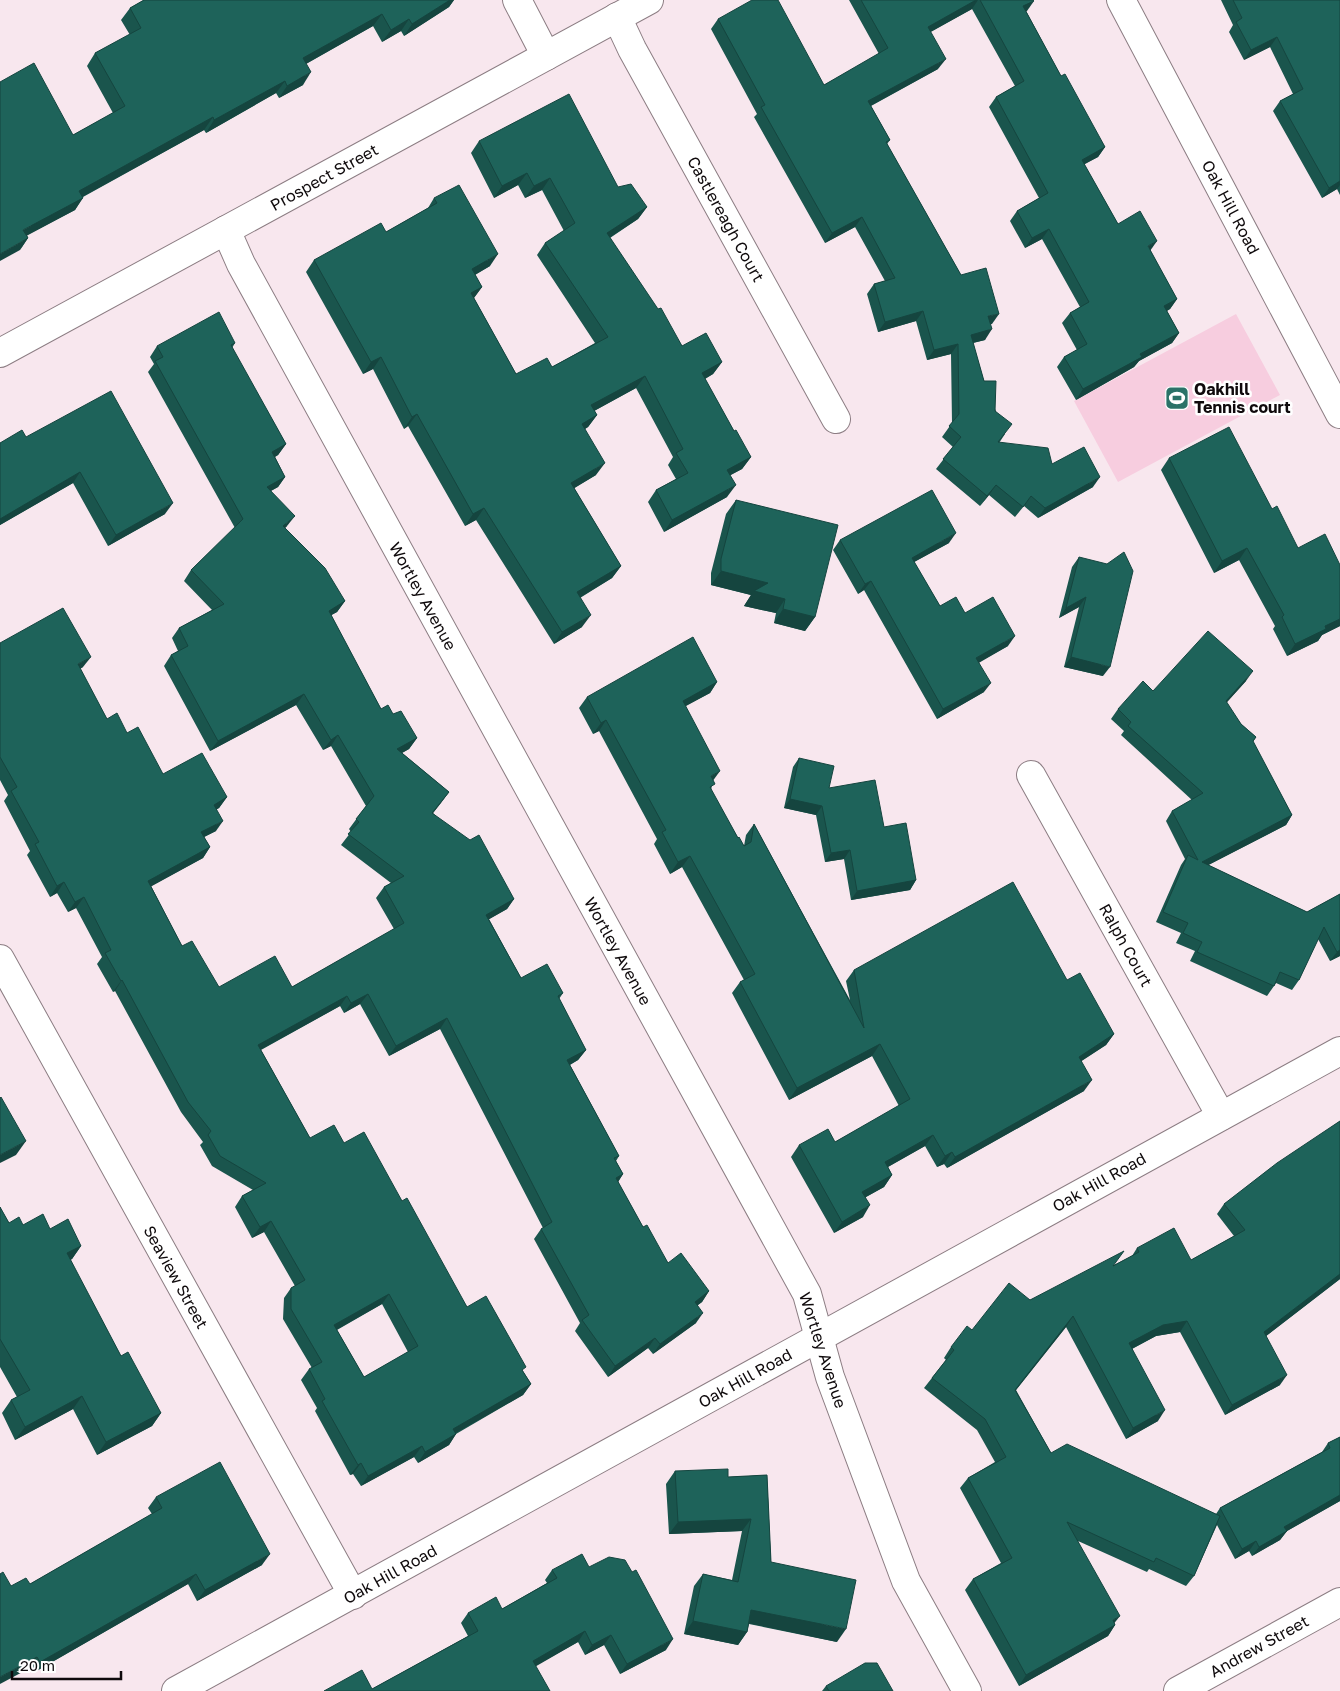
<svg xmlns="http://www.w3.org/2000/svg" width="1340" height="1691" font-family="'Golos Text',sans-serif">
<style>
.green{fill:#f7cddf}
.lines{fill:none;stroke-linecap:round;stroke-linejoin:round}
.street-casing{stroke:#8c7d83;stroke-width:30}
.street{stroke:#fff;stroke-width:28}
.wall{fill:#1a554d;fill-rule:evenodd}
.shaded-wall{fill:#15453f}
.building{fill:#1e635a;stroke:#15453f;fill-rule:evenodd}
.labels{text-anchor:middle;dominant-baseline:central;stroke-width:5;stroke-linejoin:round;paint-order:stroke}
.street-label{font-size:16px;fill:#0f0a0c;stroke:#fff}
.poi-label{font-size:16px;font-weight:bold;fill:#0f0a0c;stroke:#fff;text-anchor:start}
</style>
<rect width="100%" height="100%" fill="#f8e7ee"/>
<path class="green" d="M1236,314L1280,395L1118,482L1074,401Z"/>
<g class="lines">
<g class="street-casing">
<g id="street">
<path d="M517,0L546,56"/>
<path d="M1121,0L1340,414"/>
<path d="M617,17L632,49L836,419"/>
<path d="M226,230L241,264L807,1294L830,1377L906,1581L967,1691"/>
<path d="M0,353L649,0"/>
<path d="M1031,775L1221,1116"/>
<path d="M0,959L353,1595"/>
<path d="M176,1691L1340,1051"/>
<path d="M1178,1691L1340,1602"/>
</g>
</g>
<use href="#street" class="street"/>
</g>
<g class="wall">
<path d="M144,0H454L449,7L404,36L401,31L382,42L373,26L306,64L303,85L279,98L276,93L206,133L204,130L83,197L75,210L27,235L28,238L20,250L73,135L113,113L87,66L95,53L130,35L121,20L130,8Z"/>
<path d="M849,0H1033L1026,11L1061,76L1105,147L1098,157L1084,164L1118,224L1150,250L1177,299L1170,309L1167,311L1179,333L1172,343L1139,361L1134,367L1076,400L1057,367L1064,357L1077,350L1062,323L1070,313L1080,307L1042,239L1025,248L1010,221L1017,211L1039,198L989,107L996,97L1015,86L972,9L930,32L938,69L871,106L890,140L887,144L961,275L992,324H990L985,340L973,343L984,381L1005,434L999,443L1052,464L1093,487L1038,518L1024,506L1015,517L989,495L980,506L936,469L953,447L942,437L952,423L951,354L927,360L916,321L878,332L867,294L874,284L885,281L855,227L825,243L754,117L757,114L711,29L718,19L824,85L879,54Z"/>
<path d="M1221,0H1340V195L1337,189L1322,198L1273,111L1280,101L1293,94L1270,47L1244,60L1229,32L1233,25Z"/>
<path d="M479,141L618,187L647,207L638,219L610,238L682,346L722,362L713,374L705,379L734,431L751,457L742,469L730,475L727,497L664,532L648,502L656,490L676,479L668,465L673,457L636,388L594,411L597,415L588,427L585,429L596,475L574,488L621,566L612,578L580,598L582,627L554,644L476,520L465,526L408,426L404,429L373,369L363,374L306,272L314,260L386,232L428,208L434,198L490,266L475,275L482,287L474,298L516,374L552,367L595,343L537,255L545,243L564,231L542,190L525,198L518,185L494,198L471,153Z"/>
<path d="M235,343L232,348L286,444L278,455L275,457L285,477L278,487L271,491L287,526L285,528L345,601L337,612L331,615L381,709L393,714L417,738L409,749L402,753L449,792L433,813L514,899L507,909L489,919L521,978L563,993L559,999L586,1050L578,1060L570,1065L619,1156L616,1161L623,1174L618,1182L643,1227L668,1263L709,1291L702,1302L698,1305L696,1323L653,1354L648,1348L608,1377L575,1331L580,1323L534,1239L541,1229L543,1228L440,1029L389,1056L360,1004L344,1013L340,1006L261,1050L310,1138L344,1143L402,1201L467,1307L523,1371L531,1384L523,1395L456,1434L449,1445L418,1463L414,1457L361,1486L353,1474L350,1475L315,1411L317,1408L301,1380L309,1369L312,1368L283,1319L284,1298L291,1288L295,1286L264,1232L252,1238L235,1207L242,1196L253,1190L212,1166L200,1145L203,1142L181,1112L115,991L113,992L97,964L102,957L76,908L68,912L57,893L50,897L27,855L30,851L4,801L8,795L0,780V643L83,667L80,669L107,719L127,733L163,774L227,797L219,808L217,809L216,831L204,837L210,847L203,858L151,886L182,946L219,987H292L394,929L376,898L384,887L391,883L341,845L351,832L349,829L366,806L331,746L323,750L296,705L210,751L164,666L171,655L178,651L172,638L179,628L212,610L184,581L191,570L235,528L148,372L154,364L150,357L157,346ZM382,1304L408,1352L364,1377L337,1330Z"/>
<path d="M26,437L165,514L108,546L73,483L0,525V443Z"/>
<path d="M1169,458L1272,509L1298,548L1340,565V626L1322,635L1318,641L1287,656L1273,629L1275,626L1239,560L1214,573L1161,470Z"/>
<path d="M736,500L815,617L805,631L774,623L776,613L744,606L751,595L711,585V573L726,514Z"/>
<path d="M840,540L949,543L914,562L940,606L965,613L1008,646L979,662L984,692L937,719L864,590L858,594L833,550Z"/>
<path d="M1079,557L1103,676L1064,667L1079,607L1059,618L1072,567Z"/>
<path d="M1246,681L1226,703L1241,724L1256,737L1253,742L1292,815L1286,825L1208,865L1307,912L1340,894V956L1330,961L1318,939L1299,980L1292,990L1276,983L1267,996L1190,961L1195,951L1176,943L1181,933L1156,922L1181,865L1185,859L1166,821L1172,811L1192,800L1121,735L1124,731L1111,719L1118,709L1153,691Z"/>
<path d="M717,682L710,693L685,706L713,781L711,790L738,838L744,846L746,835L754,824L850,1000L846,981L854,970L1067,980L1114,1034L1106,1045L1081,1061L1084,1091L947,1168L944,1164L937,1167L925,1146L888,1167L892,1175L884,1187L866,1197L863,1217L834,1233L791,1157L799,1145L835,1142L899,1106L872,1056L789,1100L732,993L740,982L744,980L682,867L670,874L654,844L657,839L599,731L593,734L579,708L587,697Z"/>
<path d="M799,758L829,788L884,827L916,880L910,890L851,900L844,859L825,862L816,815L784,808L793,767Z"/>
<path d="M1340,1121V1279L1266,1336L1280,1385L1225,1415L1180,1332L1156,1336L1132,1349L1158,1421L1126,1439L1066,1327L1016,1390L1051,1453L1216,1514L1220,1508L1322,1452L1328,1443L1340,1437V1501L1287,1531L1280,1540L1252,1556L1249,1551L1235,1559L1217,1525L1194,1576L1186,1586L1149,1569L1147,1572L1078,1541L1115,1625L1108,1636L1019,1686L965,1590L973,1579L1001,1563L960,1488L968,1478L995,1462L977,1430L924,1388L946,1360L944,1358L951,1347L972,1330L1030,1300L1114,1265L1132,1256L1137,1248L1191,1260L1234,1236L1217,1214L1224,1204Z"/>
<path d="M0,1207L9,1223L50,1229L81,1246L72,1259L70,1260L121,1356L161,1413L152,1426L97,1455L73,1409L15,1440L2,1413L11,1400L17,1397L0,1367Z"/>
<path d="M675,1471L728,1477L767,1475L771,1562L837,1642L749,1624L747,1632L738,1645L684,1634L694,1586L703,1574L732,1580L742,1531L669,1534L666,1484Z"/>
<path d="M156,1497L262,1565L197,1601L188,1584L33,1673L30,1668L11,1586L30,1584L152,1514L148,1508Z"/>
<path d="M589,1567L666,1650L620,1674L604,1645L585,1655L578,1642L535,1666L372,1689L468,1636L461,1623L468,1613L502,1609L547,1583L545,1580L552,1570Z"/>
<path d="M826,1686L893,1691H822Z"/>
</g>
<g class="shaded-wall">
<path d="M450,0H454L449,7L404,36L412,24Z"/>
<path d="M976,0H978L972,9L920,38L928,27Z"/>
<path d="M1034,1L1027,11L1016,16L1023,6Z"/>
<path d="M382,14L373,26L295,70L303,58Z"/>
<path d="M409,19L401,31L382,42L391,30Z"/>
<path d="M1277,37L1270,47L1244,60L1251,50Z"/>
<path d="M946,59L938,69L861,111L868,101Z"/>
<path d="M311,72L303,85L279,98L287,86Z"/>
<path d="M285,81L276,93L206,133L214,120Z"/>
<path d="M213,117L204,130L71,203L79,191Z"/>
<path d="M1105,147L1098,157L1074,170L1082,160Z"/>
<path d="M527,173L518,185L494,198L502,186Z"/>
<path d="M550,178L542,190L525,198L534,186Z"/>
<path d="M1340,181V185L1337,189L1322,198L1329,188Z"/>
<path d="M83,198L75,210L15,242L23,230Z"/>
<path d="M647,207L638,219L598,245L607,233Z"/>
<path d="M862,217L855,227L825,243L832,233Z"/>
<path d="M1049,229L1042,239L1025,248L1032,238Z"/>
<path d="M28,238L20,250L0,261V254Z"/>
<path d="M1157,241L1150,251L1148,246Z"/>
<path d="M498,254L490,266L464,281L472,269Z"/>
<path d="M482,287L473,299L471,293Z"/>
<path d="M1177,299L1170,309L1157,316L1164,306Z"/>
<path d="M923,311L916,321L878,332L885,322Z"/>
<path d="M999,314L992,324L981,326L988,316Z"/>
<path d="M992,329L985,340L964,345L971,335Z"/>
<path d="M1179,333L1172,343L1139,361L1134,367L1076,400L1083,389L1140,354Z"/>
<path d="M958,344L951,354L927,360L934,350Z"/>
<path d="M381,357L373,369L363,374L371,362Z"/>
<path d="M722,362L713,374L694,385L702,373Z"/>
<path d="M645,376L636,388L583,417L591,405Z"/>
<path d="M417,414L408,426L404,429L412,417Z"/>
<path d="M597,415L588,427L573,436L582,424Z"/>
<path d="M286,444L278,455L265,462L272,452Z"/>
<path d="M751,457L742,469L718,482L727,470Z"/>
<path d="M605,463L596,475L563,495L571,483Z"/>
<path d="M80,472L73,483L0,525V519Z"/>
<path d="M285,477L278,487L259,497L267,487Z"/>
<path d="M1100,477L1093,487L1038,518L1045,508Z"/>
<path d="M736,485L727,497L664,532L672,520Z"/>
<path d="M996,485L989,495L980,506L987,496Z"/>
<path d="M173,503L165,514L108,546L116,535Z"/>
<path d="M484,508L476,520L465,526L473,514Z"/>
<path d="M295,516L287,526L276,537L283,526Z"/>
<path d="M956,533L949,543L905,567L912,558Z"/>
<path d="M1247,548L1239,560L1214,573L1222,561Z"/>
<path d="M621,566L612,578L569,604L577,592Z"/>
<path d="M721,571L768,583L785,599L776,613L744,606L751,595L711,585Z"/>
<path d="M871,581L864,590L858,594L865,584Z"/>
<path d="M1086,597L1079,607L1059,618L1066,608Z"/>
<path d="M345,601L337,612L321,621L329,611Z"/>
<path d="M783,609L815,617L805,631L774,623Z"/>
<path d="M591,615L582,627L554,644L562,632Z"/>
<path d="M1340,619V626L1322,635L1318,641L1287,656L1295,644L1325,626Z"/>
<path d="M1015,636L1008,646L970,668L976,658Z"/>
<path d="M91,657L83,667L70,674L78,664Z"/>
<path d="M1071,657L1110,667L1103,676L1064,667Z"/>
<path d="M1253,671L1246,681L1219,711L1226,701Z"/>
<path d="M717,682L710,693L675,712L683,701Z"/>
<path d="M991,683L984,692L937,719L943,709Z"/>
<path d="M304,694L296,705L210,751L218,741Z"/>
<path d="M606,720L599,731L593,734L601,723Z"/>
<path d="M338,735L331,746L323,750L331,740Z"/>
<path d="M417,738L409,749L389,760L397,749Z"/>
<path d="M720,771L712,782L711,776Z"/>
<path d="M449,792L441,803L425,823L432,813Z"/>
<path d="M227,797L219,808L207,815L214,805Z"/>
<path d="M790,799L822,806L816,815L784,808Z"/>
<path d="M1292,815L1286,825L1195,872L1202,862Z"/>
<path d="M223,821L216,831L194,842L201,832Z"/>
<path d="M210,847L203,858L141,892L148,881Z"/>
<path d="M850,850L844,859L825,862L831,853Z"/>
<path d="M690,856L682,867L670,874L678,862Z"/>
<path d="M916,880L910,890L851,900L857,891Z"/>
<path d="M64,882L57,893L50,897L57,886Z"/>
<path d="M84,897L76,908L68,912L75,902Z"/>
<path d="M514,899L507,909L479,925L486,915Z"/>
<path d="M1340,950V956L1330,961L1337,952Z"/>
<path d="M122,980L115,991L113,992L121,981Z"/>
<path d="M368,994L360,1004L344,1013L351,1003Z"/>
<path d="M347,996L340,1006L251,1055L258,1045Z"/>
<path d="M447,1018L440,1029L389,1056L396,1046Z"/>
<path d="M1114,1034L1106,1045L1071,1068L1079,1057Z"/>
<path d="M880,1044L872,1056L789,1100L797,1088Z"/>
<path d="M586,1050L578,1060L560,1070L567,1060Z"/>
<path d="M1092,1080L1084,1091L947,1168L955,1157Z"/>
<path d="M933,1135L925,1146L877,1173L885,1162Z"/>
<path d="M26,1141L16,1155L0,1163V1155Z"/>
<path d="M952,1152L944,1164L937,1167L945,1156Z"/>
<path d="M623,1174L616,1185V1178Z"/>
<path d="M892,1175L884,1187L855,1203L862,1192Z"/>
<path d="M870,1205L863,1217L834,1233L842,1222Z"/>
<path d="M271,1221L264,1232L252,1238L260,1227Z"/>
<path d="M81,1246L72,1259L58,1266L67,1253Z"/>
<path d="M1340,1274V1279L1257,1343L1264,1332Z"/>
<path d="M709,1291L702,1302L688,1312L695,1302Z"/>
<path d="M389,1294L382,1304L327,1335L334,1325Z"/>
<path d="M703,1313L696,1323L653,1354L660,1344Z"/>
<path d="M1073,1316L1066,1327L1008,1400L1015,1390Z"/>
<path d="M1187,1321L1180,1332L1156,1336L1122,1354L1129,1343L1163,1325Z"/>
<path d="M655,1338L648,1348L608,1377L615,1366Z"/>
<path d="M1287,1375L1280,1385L1225,1415L1232,1405Z"/>
<path d="M531,1384L523,1395L445,1439L453,1429Z"/>
<path d="M82,1396L73,1409L15,1440L25,1427Z"/>
<path d="M1165,1410L1158,1421L1126,1439L1133,1428Z"/>
<path d="M161,1413L152,1426L97,1455L106,1442Z"/>
<path d="M456,1434L449,1445L418,1463L425,1452Z"/>
<path d="M422,1446L414,1457L361,1486L368,1476Z"/>
<path d="M361,1463L353,1474L350,1475L358,1465Z"/>
<path d="M1340,1495V1501L1287,1531L1280,1540L1252,1556L1259,1547L1284,1527Z"/>
<path d="M751,1519L742,1531L669,1534L678,1522Z"/>
<path d="M1256,1541L1249,1551L1235,1559L1242,1549Z"/>
<path d="M270,1554L262,1565L197,1601L205,1590Z"/>
<path d="M196,1574L188,1584L33,1673L40,1662Z"/>
<path d="M751,1610L846,1629L837,1642L743,1622Z"/>
<path d="M1120,1616L1112,1626L1113,1620Z"/>
<path d="M693,1621L747,1632L738,1645L684,1634Z"/>
<path d="M1115,1625L1108,1636L1019,1686L1026,1675Z"/>
<path d="M585,1631L578,1642L526,1672L533,1661Z"/>
<path d="M611,1635L604,1645L585,1655L592,1645Z"/>
<path d="M673,1639L666,1650L620,1674L627,1664Z"/>
<path d="M37,1657L30,1668L0,1684V1677Z"/>
</g>
<g class="building">
<path d="M144,0H450L412,24L409,19L391,30L382,14L303,58L311,72L287,86L285,81L214,120L213,117L79,191L83,198L23,230L28,238L0,254V82L34,63L73,135L125,106L95,53L141,28L130,8Z"/>
<path d="M752,0H778L824,85L888,48L861,0H976L928,27L946,59L868,101L890,140L886,142L961,275L986,268L999,314L988,316L992,329L971,335L984,381H996L995,411L1012,424L998,442L1048,448L1052,464L1084,447L1100,477L1045,508L1031,496L1023,507L996,485L987,496L943,459L961,437L949,426L959,414L958,344L934,350L923,311L885,322L874,284L895,278L862,217L832,233L761,107L765,105L718,19Z"/>
<path d="M980,0H1033L1034,1L1023,6L1061,76L1065,74L1105,147L1082,160L1118,224L1140,211L1157,241L1148,246L1177,299L1164,306L1179,333L1140,354L1142,357L1083,389L1064,357L1087,344L1070,313L1089,302L1049,229L1032,238L1017,211L1048,193L996,97L1024,81Z"/>
<path d="M1233,0H1340V181L1329,188L1280,101L1303,89L1277,37L1251,50L1236,22L1242,18Z"/>
<path d="M569,94L618,187L631,184L647,207L607,233L658,309L661,308L682,346L706,333L722,362L702,373L734,431L736,430L751,457L727,470L736,485L672,520L656,490L688,473L676,453L683,449L645,376L591,405L597,415L582,424L605,463L571,483L621,566L577,592L591,615L562,632L484,508L473,514L417,414L412,417L381,357L371,362L314,260L381,223L386,232L437,203L434,198L459,185L498,254L472,269L482,287L471,293L516,374L547,358L552,367L608,337L545,243L575,223L550,178L534,186L527,173L502,186L479,141Z"/>
<path d="M219,312L235,343L231,345L286,444L272,452L285,477L267,487L295,516L283,526L325,568L345,601L329,611L381,709L388,705L393,714L401,711L417,738L397,749L449,792L432,813L470,840L479,835L514,899L486,915L521,978L547,964L563,993L558,996L586,1050L567,1060L619,1156L614,1158L623,1174L616,1178L643,1227L647,1225L668,1263L681,1253L709,1291L695,1302L703,1313L660,1344L655,1338L615,1366L582,1320L589,1315L541,1229L552,1222L447,1018L396,1046L368,994L351,1003L347,996L258,1045L310,1138L334,1125L344,1143L364,1132L402,1201L407,1198L467,1307L486,1296L526,1367L522,1370L531,1384L453,1429L456,1434L425,1452L422,1446L368,1476L361,1463L358,1465L322,1401L325,1399L309,1369L322,1362L291,1309V1288L305,1280L271,1221L260,1227L242,1196L266,1183L220,1156L208,1135L211,1131L188,1102L122,980L121,981L105,953L111,950L84,897L75,902L64,882L57,886L35,844L39,842L11,791L17,787L0,757V643L63,608L91,657L78,664L107,719L117,713L127,733L138,727L163,774L202,753L227,797L214,805L223,821L201,832L210,847L148,881L182,946L192,941L219,987L275,956L292,987L404,923L384,887L404,876L348,834L359,822L356,819L374,796L338,735L331,740L304,694L218,741L171,655L188,646L179,628L224,604L191,570L243,519L155,361L163,357L157,346ZM389,1294L418,1346L364,1377L334,1325Z"/>
<path d="M111,391L173,503L116,535L80,472L0,519V443L22,430L26,437Z"/>
<path d="M1229,427L1272,509L1277,506L1298,548L1325,534L1340,565V619L1325,626L1326,629L1295,644L1282,617L1284,615L1247,548L1222,561L1169,458Z"/>
<path d="M932,490L956,533L912,558L940,606L956,597L965,613L993,597L1015,636L976,658L991,683L943,709L871,581L865,584L840,540Z"/>
<path d="M736,500L838,525L815,617L783,609L785,599L754,591L768,583L721,571V559Z"/>
<path d="M1124,552L1133,571L1110,667L1071,657L1086,597L1066,608L1079,557L1107,564Z"/>
<path d="M1208,631L1253,671L1226,701L1241,724L1256,737L1253,741L1292,815L1202,862L1307,912L1340,894V950L1337,952L1324,927L1299,980L1280,972L1274,986L1197,952L1202,942L1183,933L1188,923L1163,912L1188,855L1198,860L1172,811L1203,793L1128,726L1131,722L1118,709L1143,681L1153,691Z"/>
<path d="M693,637L717,682L683,701L720,771L711,776L715,784L710,787L738,838L739,837L744,846L751,842L754,824L864,1028L854,970L1013,882L1067,980L1080,973L1114,1034L1079,1057L1092,1080L955,1157L952,1152L945,1156L933,1135L885,1162L892,1175L862,1192L870,1205L842,1222L799,1145L828,1129L835,1142L910,1099L880,1044L797,1088L740,982L755,974L690,856L678,862L662,832L666,830L606,720L601,723L587,697Z"/>
<path d="M799,758L834,766L829,788L875,780L884,827L906,823L916,880L857,891L850,850L831,853L822,806L790,799Z"/>
<path d="M1,1097L26,1141L0,1155V1098Z"/>
<path d="M1340,1121V1274L1264,1332L1287,1375L1232,1405L1187,1321L1163,1325L1129,1343L1165,1410L1133,1428L1073,1316L1015,1390L1051,1453L1067,1444L1220,1516L1194,1576L1156,1558L1154,1562L1067,1522L1120,1616L1113,1620L1115,1625L1026,1675L973,1579L1012,1558L968,1478L1006,1457L985,1419L932,1378L954,1350L951,1347L967,1326L972,1330L1009,1283L1030,1300L1124,1251L1113,1266L1139,1252L1137,1248L1174,1228L1191,1260L1245,1230L1224,1204L1277,1163Z"/>
<path d="M0,1207L9,1223L19,1217L23,1225L43,1214L50,1229L68,1219L81,1246L67,1253L121,1356L128,1352L161,1413L106,1442L82,1396L25,1427L11,1400L30,1390L0,1339Z"/>
<path d="M1340,1437V1495L1284,1527L1287,1531L1259,1547L1256,1541L1242,1549L1220,1508L1330,1448L1328,1443Z"/>
<path d="M220,1462L270,1554L205,1590L196,1574L40,1662L37,1657L0,1677V1574L3,1572L11,1586L26,1578L30,1584L162,1508L156,1497Z"/>
<path d="M728,1469V1477L767,1475L771,1562L856,1580L846,1629L751,1610L747,1632L693,1621L703,1574L738,1582L751,1519L678,1522L675,1471Z"/>
<path d="M582,1554L589,1567L609,1557L625,1560L632,1572L636,1570L673,1639L627,1664L611,1635L592,1645L585,1631L533,1661L550,1691H324L362,1670L372,1689L478,1631L468,1613L496,1597L502,1609L557,1578L552,1570Z"/>
<path d="M865,1663H877L893,1691H829L826,1686Z"/>
</g>
<defs>
<g id="stadium-square" transform="scale(1.25)"><rect x="-9" y="-9" width="18" height="18" rx="4" fill="#2b7268" stroke="#fff"/><path d="M0-5a6.5 5 0 1 0 0 10a6.5 5 0 1 0 0-10ZM-3.5-1.8h7v3.6h-7Z" fill="#fff"/></g>
</defs>
<g fill-rule="evenodd">
<use href="#stadium-square" x="1177" y="398"/>
</g>
<g class="labels">
<g class="street-label">
<text transform="translate(324 177) rotate(-29)">Prospect Street</text>
<text transform="translate(1231 207) rotate(62)">Oak Hill Road</text>
<text transform="translate(726 219) rotate(61)">Castlereagh Court</text>
<text transform="translate(423 596) rotate(61)">Wortley Avenue</text>
<text transform="translate(1126 945) rotate(61)">Ralph Court</text>
<text transform="translate(618 951) rotate(61)">Wortley Avenue</text>
<text transform="translate(1099 1182) rotate(-29)">Oak Hill Road</text>
<text transform="translate(176 1277) rotate(61)">Seaview Street</text>
<text transform="translate(823 1350) rotate(72)">Wortley Avenue</text>
<text transform="translate(745 1378) rotate(-29)">Oak Hill Road</text>
<text transform="translate(390 1574) rotate(-29)">Oak Hill Road</text>
<text transform="translate(1259 1646) rotate(-29)">Andrew Street</text>
</g>
<g class="poi-label">
<text x="1194" y="389">Oakhill<tspan x="1194" dy="18">Tennis court</tspan></text>
</g>
</g>
<path d="M12 1671v8h109v-8" fill="none" stroke="#0f0a0c" stroke-width="2.5"/>
<text x="20" y="1671" font-size="15" fill="#0f0a0c" stroke="#ffffff" stroke-width="4" paint-order="stroke">20 m</text>
</svg>
